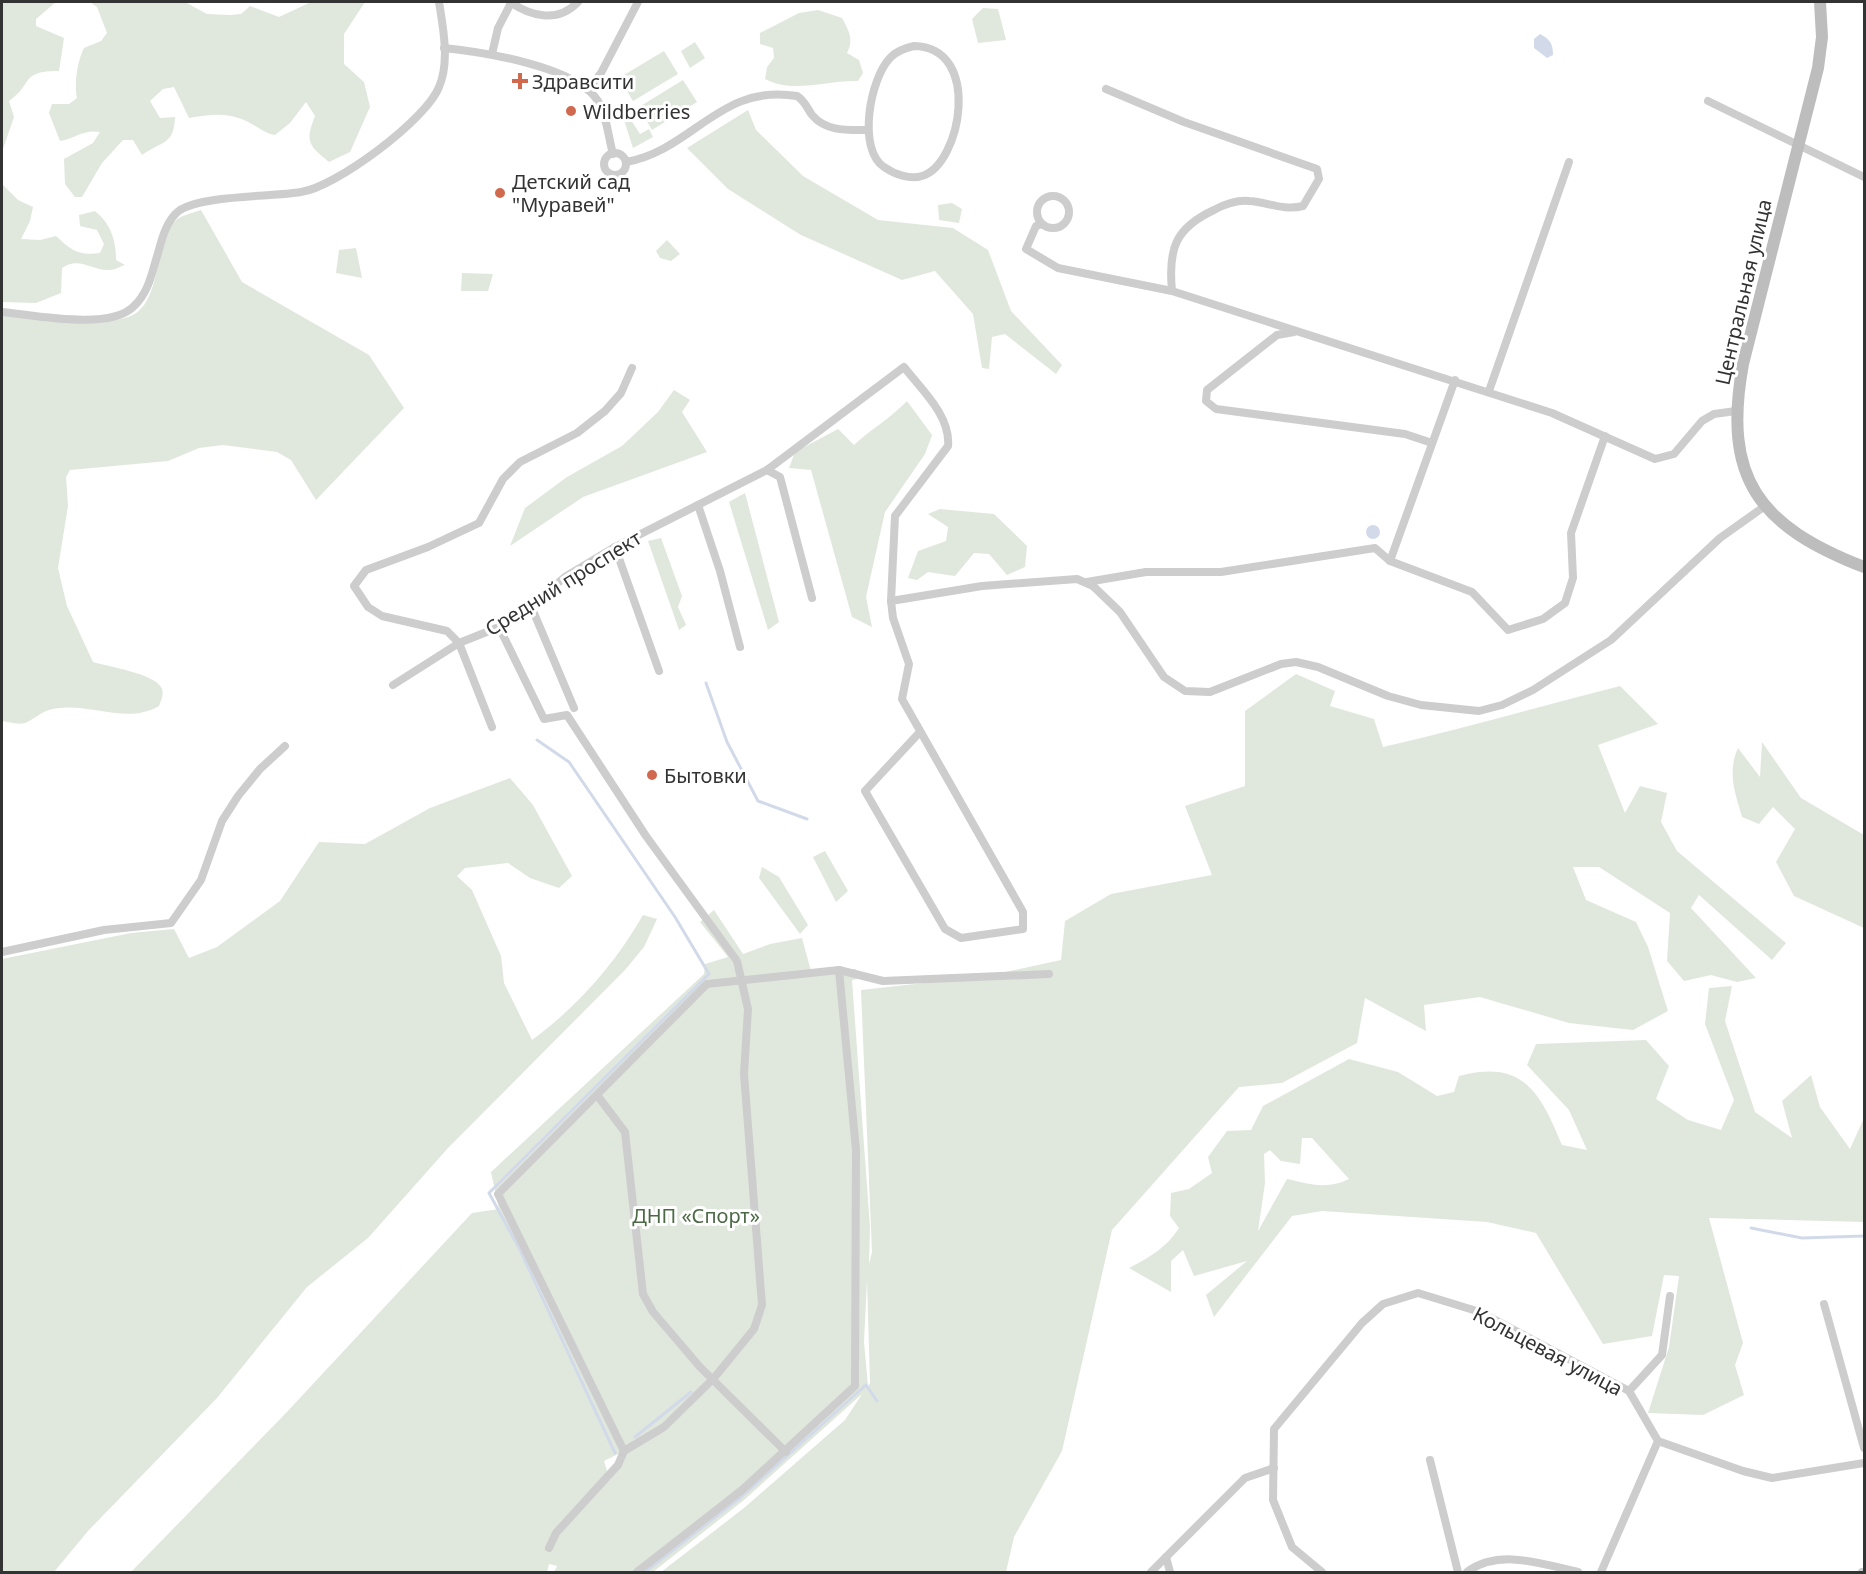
<svg xmlns="http://www.w3.org/2000/svg" width="1866" height="1574" font-family="'Noto Sans',sans-serif">
<style>
.green{fill:#e0e8dd;fill-rule:evenodd}
.water{fill:#d2daea}
.lines{fill:none;stroke-linecap:round;stroke-linejoin:round}
.stream{stroke:#d2daea;stroke-width:3}
.street{stroke:#cdcdcd;stroke-width:8}
.secondary{stroke:#bdbdbd;stroke-width:12}
.poi-dot{fill:#d1694e;stroke:#fff;stroke-width:2}
.labels{text-anchor:middle;dominant-baseline:central;stroke-width:6;stroke-linejoin:round;paint-order:stroke}
.poi-label{font-size:20px;fill:#333;stroke:#fff;text-anchor:start}
.street-label{font-size:20px;fill:#333;stroke:#fff}
.park-label{font-size:20px;fill:#4c6a45;stroke:#fff}
</style>
<rect width="100%" height="100%" fill="#fff"/>
<g class="green">
<path d="M2,2H56L36,19V26L64,38L59,71C19,71 34,84 9,101L14,117L2,152Z"/>
<path d="M90,2H185L207,14L230,15L241,14L250,6L279,17L311,2H365L344,34V64L364,82L370,107L350,152L329,162C308,145 305,142 315,116L306,102L290,123L275,135C264,133 260,128 250,123C229,112 212,114 189,118L174,87L163,89L150,101L160,118L175,117C174,145 162,141 142,155L133,140H123L102,163L82,197H75L65,184L64,159L93,143L100,132C84,129 76,138 60,141L49,113L52,104H69L77,98C74,84 77,62 84,48L101,41L107,33L97,7Z"/>
<path d="M983,8L998,9L1006,40L978,43L972,19Z"/>
<path d="M818,10L842,18C849,31 854,39 847,53L859,60L863,73L858,81C827,80 793,94 765,79L767,67L774,58L773,48L760,44V33L799,13Z"/>
<path d="M695,42L705,58L690,68L681,51Z"/>
<path d="M664,51L678,74L633,101L619,78Z"/>
<path d="M683,80L697,102L652,130L639,107Z"/>
<path d="M748,110L756,130L803,176L878,220L953,228L988,250L1011,311L1062,365L1056,374L1005,334L992,337L989,369L982,368L973,314L935,271L902,280L801,235L728,189L687,148Z"/>
<path d="M627,114L640,134L649,129L653,137L633,148L623,117Z"/>
<path d="M2,184L18,200L33,207L30,221L21,239L40,240L56,236C71,250 78,256 100,253L104,244L97,230L80,226L79,215L95,211C111,224 116,240 116,260L125,265C121,266 115,270 110,270C91,271 80,256 62,268L61,293L36,303L2,302Z"/>
<path d="M952,203L962,209L959,223L939,220L938,205Z"/>
<path d="M201,210L242,282L369,355L404,408L316,500L291,460L277,452L223,445L199,448L168,461L70,470L66,477L68,506L58,568L67,606L93,662C110,667 152,673 161,687C165,694 161,700 159,706C125,726 86,700 49,710C41,712 33,720 25,723C18,725 8,722 2,721V317L4,315C43,318 90,329 128,317C162,307 154,242 175,221C181,215 193,213 201,210Z"/>
<path d="M667,240L680,254L671,261L660,258L656,251Z"/>
<path d="M356,248L362,278L336,273L339,250Z"/>
<path d="M462,273L493,274L488,291H461Z"/>
<path d="M674,390L690,400L682,412L707,452L583,497L510,546L525,508L567,477L622,446L658,412Z"/>
<path d="M907,401L932,435L925,454L885,512L866,597L872,627L852,617L811,470L789,468L795,452L838,429L854,445C871,429 891,418 907,401Z"/>
<path d="M745,493L779,622L768,630L729,502Z"/>
<path d="M940,509L994,514L1027,546L1025,567L1007,575L989,554L974,553L955,576L928,572L917,580L908,578L918,551L946,541L948,527L928,514Z"/>
<path d="M661,538L682,596L678,607L686,625L679,630L648,541Z"/>
<path d="M1296,674L1335,691L1330,706L1374,719L1383,747C1463,729 1541,706 1620,686L1658,724L1598,745L1625,813L1640,786L1667,793L1661,822L1677,851L1786,943L1772,960L1699,895L1691,908L1756,978L1737,982L1711,975L1684,981L1667,961L1670,913L1599,867H1573L1586,900L1636,922L1648,947L1668,1011L1633,1030L1569,1023L1480,997L1424,1005L1426,1031L1365,998L1357,1043L1282,1083L1239,1087L1112,1230L1062,1451L1014,1537L1006,1572H661L744,1508L845,1420L862,1394L744,1500L653,1572H554L557,1566L549,1564L547,1572H131L285,1414L472,1213L499,1209L491,1172L704,974L705,964L728,957L700,922L714,910L743,954L770,944L802,938L811,971L856,969L857,979L852,980L870,1227L869,1264L872,1252L861,990L987,976L1061,960L1065,921L1111,894L1212,875L1185,806L1245,786V711ZM512,1234L628,1450L608,1474L604,1461L622,1452ZM867,1280L870,1383L868,1386L864,1342Z"/>
<path d="M1762,742L1801,798L1864,835V928L1794,896L1776,862L1795,829L1773,807L1759,824L1742,817C1735,793 1727,772 1738,748L1760,777Z"/>
<path d="M510,778L533,805L572,876L559,888L530,878L508,863L465,868L457,876L472,890L501,956L504,983L532,1040C577,1007 615,964 643,915L657,919L644,947L625,970L448,1148L368,1238L307,1287L217,1398L88,1531L54,1572H2V959L131,933L174,929L189,958L217,947L280,901L319,842L365,844L430,808Z"/>
<path d="M825,851L848,891L836,902L813,857Z"/>
<path d="M762,867L779,877L808,925L800,934L759,878Z"/>
<path d="M1732,986L1725,1021L1755,1112L1792,1138L1782,1101L1811,1075L1820,1107L1850,1149L1864,1118V1222L1709,1218L1743,1343L1735,1365L1744,1395L1703,1415L1648,1413L1669,1347L1679,1276L1664,1275L1652,1336L1603,1344L1536,1233L1487,1222L1322,1211L1292,1216L1214,1317L1206,1295L1247,1261L1194,1276L1183,1250L1171,1261V1292L1129,1268C1150,1257 1166,1248 1179,1228L1170,1216L1171,1193L1189,1189L1212,1173L1208,1157L1227,1131L1251,1130L1263,1106L1349,1059L1398,1072L1437,1096L1454,1092L1459,1076C1523,1059 1540,1092 1562,1145L1587,1150L1569,1110L1527,1065L1536,1044L1646,1040L1669,1066L1656,1099L1688,1120L1721,1130L1734,1100L1705,1024L1709,988ZM1302,1138H1312L1349,1179C1326,1190 1310,1184 1287,1179L1258,1231L1265,1183L1264,1154L1270,1150L1281,1161L1300,1164Z"/>
</g>
<g class="water">
<path d="M1540,34C1550,39 1553,44 1553,55L1547,58L1534,48V39Z"/>
<circle cx="1373" cy="532" r="7"/>
</g>
<g class="lines">
<g class="stream">
<path d="M706,683L727,742L758,801L807,819"/>
<path d="M537,740L569,762L675,917L709,974L489,1193L520,1250L615,1453"/>
<path d="M1751,1228L1802,1238L1864,1236"/>
<path d="M635,1437L691,1392"/>
<path d="M645,1572L741,1497L866,1385L877,1401"/>
</g>
<g class="street">
<path d="M510,2C532,17 558,23 578,2"/>
<path d="M914,46C983,47 961,165 922,176C910,180 894,174 884,167C857,149 870,79 890,58C896,51 905,48 914,46Z"/>
<path d="M444,48C482,52 576,66 598,101C607,116 608,136 613,154"/>
<path d="M492,54L498,28L511,3"/>
<path d="M1106,89L1184,122L1317,169L1319,179L1303,206C1283,211 1268,202 1249,201C1236,200 1225,204 1214,210C1175,228 1168,249 1172,291L1552,413L1655,459L1674,454L1702,421L1714,414L1736,411"/>
<path d="M588,90L601,73L638,2"/>
<path d="M1708,101L1864,177"/>
<circle cx="615" cy="164" r="11"/>
<path d="M626,162C693,150 720,83 797,96C805,101 807,108 812,115C826,132 849,130 868,130"/>
<circle cx="1053" cy="212" r="16"/>
<path d="M1042,224L1036,226L1026,249L1058,268L1172,291"/>
<path d="M2,312C33,315 111,331 134,306C149,292 152,272 158,253C162,238 167,219 180,210C204,195 272,197 301,192C336,187 426,120 439,87C450,62 443,27 439,2"/>
<path d="M1294,332L1277,335L1207,390L1206,401L1216,409L1405,434L1432,443"/>
<path d="M1489,391L1569,162"/>
<path d="M767,470L780,477L812,598"/>
<path d="M698,505L720,571L740,647"/>
<path d="M615,547L659,671"/>
<path d="M1390,561L1455,380"/>
<path d="M1087,582L1146,572H1221L1375,548L1390,561L1472,592L1508,630L1543,619L1565,603L1573,578L1571,533L1605,436"/>
<path d="M891,601L893,618L909,664L902,699L1023,912V929L961,938L945,929L865,791L919,733"/>
<path d="M531,606L574,708"/>
<path d="M499,627L544,719L567,715L646,836L737,961L748,1009L744,1074L762,1305L754,1329L714,1378L664,1427L624,1451L618,1465L556,1533L549,1548"/>
<path d="M393,685L459,643L499,627L531,606L565,577L615,547L767,470L904,367C921,389 951,416 948,446L895,516L891,601L982,586L1077,579L1093,586L1120,612L1164,677L1185,691L1210,692L1281,664L1296,662L1318,667L1388,696L1421,705L1479,711L1502,705L1533,690L1611,640L1720,538L1765,506"/>
<path d="M492,727L459,643L447,631L382,616L368,607L354,586L366,570L428,547L479,523L503,479L520,462L577,433L605,411L621,393L632,368"/>
<path d="M2,952L104,930L171,923L201,880L222,821L238,796L260,769L285,746"/>
<path d="M597,1095L625,1132L643,1294L653,1312L700,1367L786,1452"/>
<path d="M1824,1304L1864,1448"/>
<path d="M1629,1391L1662,1355L1670,1296"/>
<path d="M1658,1441L1743,1471L1772,1478L1864,1463"/>
<path d="M624,1451L498,1194L707,984L839,970L883,981L1049,974"/>
<path d="M1430,1460L1458,1572"/>
<path d="M1166,1557L1170,1572"/>
<path d="M637,1572L742,1490L855,1386L856,1150L839,970"/>
<path d="M1151,1572L1245,1478L1274,1468"/>
<path d="M1322,1572L1292,1547L1273,1500L1274,1429L1362,1323L1383,1304L1418,1293L1480,1312L1629,1391L1658,1441L1601,1572"/>
<path d="M1467,1572C1499,1548 1542,1564 1578,1572"/>
<path d="M1862,1572H1864"/>
</g>
<path class="secondary" d="M1820,2L1822,37L1818,68L1743,364C1722,479 1759,526 1864,567"/>
</g>
<g class="poi-dot">
<path d="M517 72h6v6h6v6h-6v6h-6v-6h-6v-6h6z"/>
<circle cx="571" cy="111" r="6"/>
<circle cx="500" cy="193" r="6"/>
<circle cx="652" cy="775" r="6"/>
</g>
<g class="labels">
<g class="poi-label">
<text x="532" y="81">Здравсити</text>
<text x="583" y="111">Wildberries</text>
<text x="512" y="181">Детский сад<tspan x="512" dy="23">"Муравей"</tspan></text>
<text x="664" y="775">Бытовки</text>
</g>
<g class="street-label">
<text transform="translate(1743 292) rotate(-77)">Центральная улица</text>
<text transform="translate(563 583) rotate(-32)">Средний проспект</text>
<text transform="translate(1548 1351) rotate(28)">Кольцевая улица</text>
</g>
<g class="park-label">
<text x="696" y="1215">ДНП «Спорт»</text>
</g>
</g>
<rect width="1866" height="1574" fill="none" stroke="#333333" stroke-width="6"/>
</svg>
